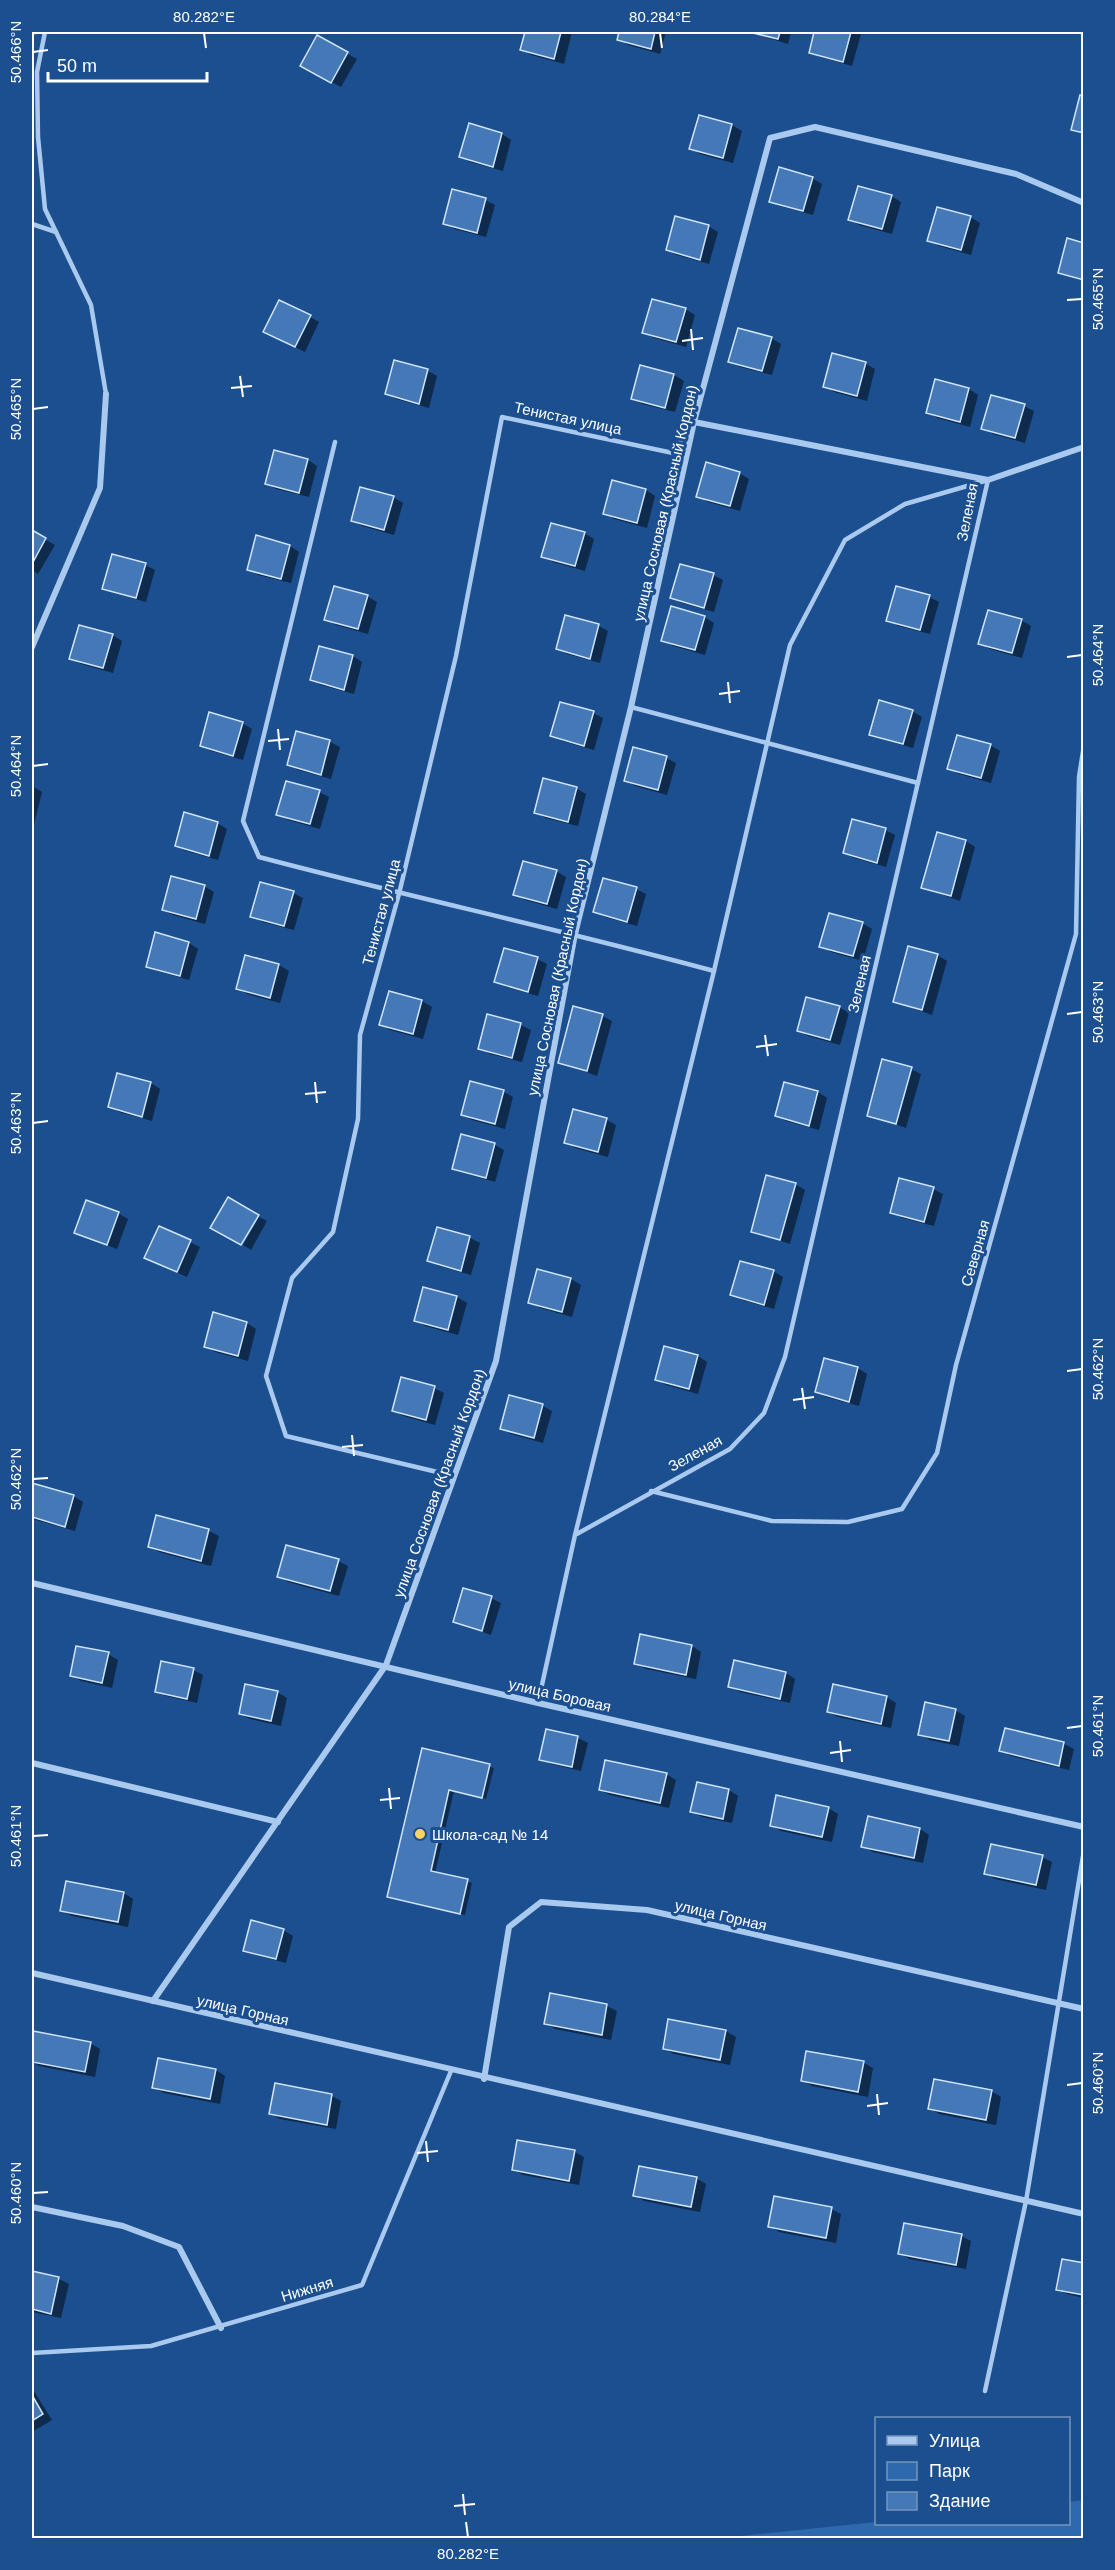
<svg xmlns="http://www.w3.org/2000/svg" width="1115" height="2570" font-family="Helvetica,sans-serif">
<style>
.green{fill:#2e69ad}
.shadow{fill:#0007}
.building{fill:#4478b7;stroke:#cfe3fa;stroke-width:1.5}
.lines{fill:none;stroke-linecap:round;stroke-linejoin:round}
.service{stroke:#a9c9ee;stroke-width:4.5}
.minor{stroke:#a9c9ee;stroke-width:6}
.ticks{fill:none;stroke:#fff;stroke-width:2}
.poi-dot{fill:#ffd166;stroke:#1b4f8f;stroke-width:2}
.labels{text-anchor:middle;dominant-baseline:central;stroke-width:6;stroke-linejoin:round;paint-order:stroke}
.street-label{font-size:15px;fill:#fff;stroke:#1b4f8f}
.poi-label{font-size:15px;fill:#fff;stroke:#1b4f8f;text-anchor:start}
.neatline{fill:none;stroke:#fff;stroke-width:2}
.ticks-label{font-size:15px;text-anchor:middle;fill:#fff}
</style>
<rect width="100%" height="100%" fill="#1b4f8f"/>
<path class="green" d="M1083,2500V2538H721L876,2522L1068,2524L1069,2502Z"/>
<g class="shadow">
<path d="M526,32H572L564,64L531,55L522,49Z"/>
<path d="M620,32H666L660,54L628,45L618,39Z"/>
<path d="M749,32H791L788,44Z"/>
<path d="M816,32H856L861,34L852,66L820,57L810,52Z"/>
<path d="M317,37L357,59L341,87L302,66Z"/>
<path d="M700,117L732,125L742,131L733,163L700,154L691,148Z"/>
<path d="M502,134L511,140L503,171L470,162L461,157Z"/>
<path d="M812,178L822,184L813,215L780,206L771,201Z"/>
<path d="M891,196L901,202L892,234L859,225L850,219Z"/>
<path d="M485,200L495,205L486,237L454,229L444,223Z"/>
<path d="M970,217L980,223L971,255L939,246L929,240Z"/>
<path d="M708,226L718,232L709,264L677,255L667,250Z"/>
<path d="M1084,244V281L1059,272Z"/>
<path d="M685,309L695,315L686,347L654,338L644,332Z"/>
<path d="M310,317L319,322L305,352L275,337Z"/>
<path d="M771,338L781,344L772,375L740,367L730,361Z"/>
<path d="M833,355L866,364L875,369L867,401L834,392L825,386Z"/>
<path d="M395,362L428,371L437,376L429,408L396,399L387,394Z"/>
<path d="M641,366L674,375L684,381L675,412L642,404L633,398Z"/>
<path d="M936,380L969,389L978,395L970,427L937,418L928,412Z"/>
<path d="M1024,406L1034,411L1025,443L993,434L983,428Z"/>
<path d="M308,460L317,466L309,497L276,489L266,483Z"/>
<path d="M739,473L749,479L740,511L708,502L698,496Z"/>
<path d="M646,490L655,496L647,528L614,519L605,513Z"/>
<path d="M393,497L403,503L394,535L362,526L352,520Z"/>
<path d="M32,532L55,545L38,574L32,570Z"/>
<path d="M584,533L594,539L585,571L553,562L543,556Z"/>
<path d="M290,546L299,552L291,583L258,575L249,569Z"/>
<path d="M145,565L155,570L146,602L114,593L104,588Z"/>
<path d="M713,575L723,580L714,612L682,603L672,598Z"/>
<path d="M367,596L377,602L368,634L336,625L326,619Z"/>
<path d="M929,597L939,602L930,634L898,626L888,620Z"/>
<path d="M566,617L599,626L608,631L600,663L567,654L558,649Z"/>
<path d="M704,617L714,623L705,655L673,646L663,640Z"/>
<path d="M1021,620L1031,626L1022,658L990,649L980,643Z"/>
<path d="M112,635L122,641L113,673L81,664L71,658Z"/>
<path d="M320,648L353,656L362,662L354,694L321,685L312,680Z"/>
<path d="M912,711L922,717L913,748L881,739L871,734Z"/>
<path d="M593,713L603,718L594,750L562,741L552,736Z"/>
<path d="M242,723L252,729L243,760L211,751L201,746Z"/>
<path d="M297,733L330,742L340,747L331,779L298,770L289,765Z"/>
<path d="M990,745L1000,751L991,783L959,774L949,768Z"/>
<path d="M666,758L676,763L667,795L635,786L625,780Z"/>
<path d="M544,780L577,789L586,794L578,826L545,818L536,812Z"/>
<path d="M32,786L42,792L34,824L32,823Z"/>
<path d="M319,792L329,797L320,829L288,820L278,814Z"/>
<path d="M217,823L227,829L218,860L186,851L176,846Z"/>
<path d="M885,830L895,835L886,867L854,858L844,853Z"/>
<path d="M966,841L975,847L960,901L923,888Z"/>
<path d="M556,871L566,877L557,909L525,900L515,894Z"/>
<path d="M204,886L214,892L205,924L173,915L163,910Z"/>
<path d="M636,889L646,894L637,926L605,917L595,912Z"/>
<path d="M293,893L303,898L294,930L262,922L252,916Z"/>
<path d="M862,923L872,929L863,961L831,952L821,946Z"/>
<path d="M189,943L198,949L189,980L157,971L148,966Z"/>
<path d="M937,955L947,961L932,1015L895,1002Z"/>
<path d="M246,957L279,965L289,971L280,1003L247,994L238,988Z"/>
<path d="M537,959L547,964L538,996L506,987L496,982Z"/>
<path d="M390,993L422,1001L432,1007L423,1039L390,1030L381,1024Z"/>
<path d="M839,1007L849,1013L840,1045L808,1036L798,1030Z"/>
<path d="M489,1016L521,1025L531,1030L522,1062L490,1054L480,1048Z"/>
<path d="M602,1016L612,1021L597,1076L560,1062Z"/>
<path d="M911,1069L921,1074L906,1128L869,1115Z"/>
<path d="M118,1075L151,1083L160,1089L152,1121L119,1112L110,1107Z"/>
<path d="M785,1084L818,1092L827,1098L819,1130L786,1121L777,1116Z"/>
<path d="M504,1092L513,1097L505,1129L472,1120L462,1114Z"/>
<path d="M574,1111L607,1120L616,1125L608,1157L575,1148L566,1142Z"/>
<path d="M495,1145L504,1150L495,1182L463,1173L453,1168Z"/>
<path d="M795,1184L805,1190L790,1244L752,1231Z"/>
<path d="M933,1189L943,1194L934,1226L902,1218L892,1212Z"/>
<path d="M118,1213L128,1219L117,1249L76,1233Z"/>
<path d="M259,1217L267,1221L251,1250L243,1245Z"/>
<path d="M160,1228L200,1247L187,1277L156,1263Z"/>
<path d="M438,1229L470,1238L480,1243L471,1275L439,1266L429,1261Z"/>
<path d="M538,1271L571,1279L581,1285L572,1317L540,1308L530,1302Z"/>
<path d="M773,1271L783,1277L774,1309L742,1300L732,1294Z"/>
<path d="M424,1289L457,1297L467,1303L458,1335L425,1326L416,1320Z"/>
<path d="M214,1314L247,1323L256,1329L248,1361L215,1352L206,1346Z"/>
<path d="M665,1348L698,1356L707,1362L698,1394L666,1385L656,1379Z"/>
<path d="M825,1360L858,1368L867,1374L859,1406L826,1397L817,1392Z"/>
<path d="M434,1388L444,1393L435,1425L403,1416L393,1410Z"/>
<path d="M510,1397L543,1406L552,1411L543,1443L511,1434L502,1428Z"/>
<path d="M32,1485L73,1496L83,1502L75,1531L32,1519Z"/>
<path d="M157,1517L209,1531L219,1536L211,1566L159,1552L149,1546Z"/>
<path d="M338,1561L348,1566L339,1596L288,1582L279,1576Z"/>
<path d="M491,1598L501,1603L491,1635L454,1622Z"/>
<path d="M692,1646L701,1652L696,1679L646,1669L636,1663Z"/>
<path d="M108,1654L118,1660L112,1688L81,1681L71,1675Z"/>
<path d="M193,1670L203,1675L197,1703L166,1696L156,1691Z"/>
<path d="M786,1673L795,1679L790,1703L740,1692L730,1686Z"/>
<path d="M277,1692L287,1698L281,1726L250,1719L240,1714Z"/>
<path d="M887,1697L896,1703L891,1728L838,1717L828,1712Z"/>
<path d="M955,1710L965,1716L959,1746L930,1740L920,1734Z"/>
<path d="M1006,1730L1064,1744L1074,1749L1069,1770L1011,1756L1001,1751Z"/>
<path d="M547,1731L578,1738L588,1743L581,1771L551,1764L541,1759Z"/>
<path d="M423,1749L494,1768L486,1799L454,1791L435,1873L472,1883L465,1915L389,1896Z"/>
<path d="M666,1774L676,1780L669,1808L610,1795L600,1790Z"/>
<path d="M729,1790L738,1796L732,1823L702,1817L692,1811Z"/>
<path d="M828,1808L838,1814L832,1842L781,1831L772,1825Z"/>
<path d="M920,1829L929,1835L923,1863L873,1852L863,1846Z"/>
<path d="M1042,1857L1052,1862L1046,1890L995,1879L986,1873Z"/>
<path d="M124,1893L133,1899L128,1927L72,1916L62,1911Z"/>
<path d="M283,1930L293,1936L286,1963L255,1955L245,1950Z"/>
<path d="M551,1995L607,2006L617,2011L611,2040L555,2029L546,2023Z"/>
<path d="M670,2020L726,2031L736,2037L730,2065L674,2054L664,2049Z"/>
<path d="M34,2032L90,2043L100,2049L95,2077L39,2066L32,2062Z"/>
<path d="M864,2063L873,2068L868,2097L812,2086L802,2080Z"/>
<path d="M216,2070L225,2076L220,2104L164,2093L154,2088Z"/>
<path d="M991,2091L1001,2097L996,2125L939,2114L930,2108Z"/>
<path d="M332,2096L341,2101L336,2129L280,2119L270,2113Z"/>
<path d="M575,2152L584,2157L579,2185L523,2175L513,2169Z"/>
<path d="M696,2178L706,2184L700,2212L644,2201L635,2195Z"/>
<path d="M831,2209L841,2214L836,2243L779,2232L770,2226Z"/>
<path d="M961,2236L971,2241L966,2269L909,2259L900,2253Z"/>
<path d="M1084,2265V2298L1067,2294L1057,2289Z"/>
<path d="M32,2273L59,2279L69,2284L61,2318L32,2312Z"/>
<path d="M32,2388L52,2420L32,2432Z"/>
</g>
<g class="building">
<path d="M525,32H561L554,59L520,50Z"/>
<path d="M619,32H655L651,49L617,40Z"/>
<path d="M749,32H780L778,39Z"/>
<path d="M814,32H851L843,62L809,53Z"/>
<path d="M317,35L348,52L331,83L300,66Z"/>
<path d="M1080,95L1084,96V133L1071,130Z"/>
<path d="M699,115L732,124L723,158L689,149Z"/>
<path d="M469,123L502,133L493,167L459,157Z"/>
<path d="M779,167L813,177L803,211L769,202Z"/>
<path d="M858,186L892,195L882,229L848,220Z"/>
<path d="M452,189L486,198L477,233L443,224Z"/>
<path d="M937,207L971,216L961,250L927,241Z"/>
<path d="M675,216L709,225L700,260L666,250Z"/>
<path d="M1067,238L1084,243V280L1058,273Z"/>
<path d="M652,299L686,308L676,342L642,333Z"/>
<path d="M279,300L311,315L295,347L263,332Z"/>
<path d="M738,328L772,337L762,371L728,362Z"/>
<path d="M832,353L866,362L857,396L823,387Z"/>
<path d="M394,360L428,369L419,404L385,394Z"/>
<path d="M640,365L674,374L665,408L631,399Z"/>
<path d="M935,379L969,388L960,422L926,413Z"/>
<path d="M991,395L1025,404L1015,438L981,429Z"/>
<path d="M274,450L308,459L299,493L265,484Z"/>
<path d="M706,462L740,472L730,506L696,497Z"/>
<path d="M612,480L646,489L637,523L603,514Z"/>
<path d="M360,487L394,496L384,530L351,521Z"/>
<path d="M551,523L585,532L575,566L541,557Z"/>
<path d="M32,530L46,538L32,564Z"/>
<path d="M256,535L290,545L281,579L247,570Z"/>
<path d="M112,554L146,563L136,598L102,589Z"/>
<path d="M680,564L714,573L704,608L670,598Z"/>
<path d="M334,586L368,595L358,629L324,620Z"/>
<path d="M896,586L930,595L920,630L886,621Z"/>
<path d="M671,606L705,616L695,650L661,641Z"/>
<path d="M988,610L1022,619L1012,653L978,644Z"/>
<path d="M565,615L599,624L590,659L556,649Z"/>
<path d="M79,625L113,634L103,668L69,659Z"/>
<path d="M319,646L353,655L344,690L310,680Z"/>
<path d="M879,700L913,710L903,744L869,735Z"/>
<path d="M560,702L594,711L584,746L550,736Z"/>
<path d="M209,712L243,722L233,756L200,746Z"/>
<path d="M296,731L330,740L321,775L287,765Z"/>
<path d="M957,735L991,744L981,778L947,769Z"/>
<path d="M633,747L667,756L658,790L624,781Z"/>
<path d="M543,778L577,787L568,822L534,813Z"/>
<path d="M286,781L320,790L310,824L276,815Z"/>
<path d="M184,812L218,822L209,856L175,846Z"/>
<path d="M852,819L886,828L877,863L843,853Z"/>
<path d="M937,832L966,840L951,896L921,888Z"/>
<path d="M523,861L557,870L547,904L513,895Z"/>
<path d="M171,876L205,885L196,919L162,910Z"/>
<path d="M603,878L637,887L627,922L593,912Z"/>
<path d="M260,882L294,891L284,926L250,917Z"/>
<path d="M829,913L863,922L853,956L819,947Z"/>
<path d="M155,932L189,942L180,976L146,967Z"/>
<path d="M908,946L938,954L922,1010L893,1002Z"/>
<path d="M504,948L538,957L528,992L494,982Z"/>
<path d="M245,955L279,964L270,998L236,989Z"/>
<path d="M389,991L422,1000L413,1034L379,1025Z"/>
<path d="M806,997L840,1006L830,1040L797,1031Z"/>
<path d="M573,1006L603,1014L587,1071L558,1063Z"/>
<path d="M487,1014L521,1023L512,1058L478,1049Z"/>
<path d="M882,1059L912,1067L896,1124L867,1116Z"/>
<path d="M117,1073L151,1082L142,1117L108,1107Z"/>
<path d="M470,1081L504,1090L495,1124L461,1115Z"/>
<path d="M784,1082L818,1091L809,1126L775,1116Z"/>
<path d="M573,1109L607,1118L598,1152L564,1143Z"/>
<path d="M461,1134L495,1143L486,1178L452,1169Z"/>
<path d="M766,1175L796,1183L780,1240L751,1232Z"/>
<path d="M899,1178L934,1187L924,1222L890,1213Z"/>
<path d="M228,1197L259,1215L241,1245L210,1228Z"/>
<path d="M86,1200L119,1212L107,1245L74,1233Z"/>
<path d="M159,1226L191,1240L177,1272L144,1258Z"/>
<path d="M437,1227L470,1236L461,1271L427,1261Z"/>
<path d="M740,1261L774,1270L764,1305L730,1295Z"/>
<path d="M537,1269L571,1278L562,1312L528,1303Z"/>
<path d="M423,1287L457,1296L448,1330L414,1321Z"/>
<path d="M213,1312L247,1322L238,1356L204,1347Z"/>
<path d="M664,1346L698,1355L689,1389L655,1380Z"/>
<path d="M824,1358L858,1367L849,1402L815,1392Z"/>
<path d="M401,1377L435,1386L426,1420L392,1411Z"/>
<path d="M509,1395L543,1404L534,1438L500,1429Z"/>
<path d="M32,1483L74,1495L65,1527L32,1517Z"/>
<path d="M156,1515L209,1529L201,1561L148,1547Z"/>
<path d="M286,1545L339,1559L330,1591L277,1577Z"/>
<path d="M463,1588L492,1596L482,1631L453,1622Z"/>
<path d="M640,1634L692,1645L686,1675L634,1664Z"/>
<path d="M76,1646L109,1652L102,1683L70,1676Z"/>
<path d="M734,1660L786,1672L780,1699L728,1687Z"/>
<path d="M161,1661L194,1668L187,1699L155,1692Z"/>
<path d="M245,1684L278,1691L271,1721L239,1714Z"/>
<path d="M833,1684L887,1696L881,1724L827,1712Z"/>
<path d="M925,1702L956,1709L949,1741L918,1735Z"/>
<path d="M1005,1728L1064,1742L1059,1766L999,1751Z"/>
<path d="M546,1729L578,1736L572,1767L539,1760Z"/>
<path d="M422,1748L490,1764L482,1798L449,1790L431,1871L468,1879L460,1914L387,1897Z"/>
<path d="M605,1760L667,1773L660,1803L599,1790Z"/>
<path d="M697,1782L729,1789L723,1819L690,1812Z"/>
<path d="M776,1795L829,1807L822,1837L770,1826Z"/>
<path d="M868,1816L920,1828L914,1858L861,1847Z"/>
<path d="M991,1844L1043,1855L1036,1885L984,1874Z"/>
<path d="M66,1881L124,1892L118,1922L60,1911Z"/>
<path d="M251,1920L284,1929L276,1959L243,1951Z"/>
<path d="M550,1993L607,2004L602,2035L544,2024Z"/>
<path d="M668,2019L726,2030L720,2060L663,2049Z"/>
<path d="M33,2031L91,2042L85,2072L32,2062Z"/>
<path d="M806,2051L864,2061L858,2092L801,2081Z"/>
<path d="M158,2058L216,2069L210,2099L152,2088Z"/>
<path d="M934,2079L992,2090L986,2120L928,2109Z"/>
<path d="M275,2083L332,2094L327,2125L269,2114Z"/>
<path d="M517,2140L575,2150L569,2181L512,2170Z"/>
<path d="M639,2166L697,2177L691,2207L633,2196Z"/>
<path d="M774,2196L832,2207L826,2238L768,2227Z"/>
<path d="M904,2223L962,2234L956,2265L898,2254Z"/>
<path d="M1062,2259L1084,2263V2295L1056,2290Z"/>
<path d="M32,2271L59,2277L51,2314L32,2309Z"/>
<path d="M32,2395L43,2414L32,2421Z"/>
</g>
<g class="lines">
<g class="service">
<path d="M32,32H36"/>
<path d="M45,32L37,72L38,137L45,209L91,305L106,394"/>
<path d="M32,224L56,232"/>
<path d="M335,442L243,821L259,857C410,897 563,930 714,971"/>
<path d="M631,707L918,783"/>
<path d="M454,1476L286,1436L266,1376L292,1278L333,1232L358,1119L360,1035L399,894L456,656L502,417L673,453L692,424"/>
<path d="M651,1491L772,1521L848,1522L902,1509L937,1453L956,1365L1076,934L1079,777L1084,745"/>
<path d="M538,1703L575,1535L714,971L790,645L845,540L905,504L988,480L785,1357L764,1413L730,1449L575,1535"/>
<path d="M32,2353L151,2346L362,2285L451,2071"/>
<path d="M985,2391L1026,2201L1084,1850"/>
</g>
<g class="minor">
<path d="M694,422L988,480L1084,447"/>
<path d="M32,647L100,488L106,394"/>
<path d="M32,1583L538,1703L1084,1827"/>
<path d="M32,1763L278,1822"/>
<path d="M32,1973L1084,2214"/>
<path d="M153,2001L386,1665L496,1361L575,934L631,707L694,422L770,138L815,127L1016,174L1084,203"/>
<path d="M484,2079L509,1927L541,1902L647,1910L1084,2009"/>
<path d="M32,2207L123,2226L179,2247L221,2328"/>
</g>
</g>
<path class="ticks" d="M204,33L206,48M660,33L662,48M33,52L48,50M1067,300L1082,299M691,329L693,350M682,341L703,338M240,376L243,397M231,388L252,386M33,409L48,407M1067,657L1082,655M728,682L730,703M719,694L740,691M278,729L280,750M268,741L289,739M33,766L48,764M1067,1014L1082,1012M765,1035L768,1056M756,1047L777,1044M315,1082L317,1103M305,1094L326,1092M33,1123L48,1121M1067,1371L1082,1369M802,1388L805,1409M793,1400L814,1397M352,1435L354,1456M342,1447L363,1445M33,1479L48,1478M1067,1728L1082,1726M840,1741L842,1762M830,1753L851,1750M389,1788L391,1809M380,1800L400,1798M33,1836L48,1835M1067,2085L1082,2083M877,2094L879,2115M867,2106L888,2103M426,2141L428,2162M417,2153L438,2151M33,2193L48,2192M463,2494L465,2515M454,2506L475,2504M466,2522L468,2537"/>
<circle class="poi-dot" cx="420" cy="1834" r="6"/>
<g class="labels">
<g class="street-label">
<text transform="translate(568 418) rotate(12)">Тенистая улица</text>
<text transform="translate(665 503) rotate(-77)">улица Сосновая (Красный Кордон)</text>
<text transform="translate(967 512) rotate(-79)">Зеленая</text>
<text transform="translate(381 912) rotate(-75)">Тенистая улица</text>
<text transform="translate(557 977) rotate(-78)">улица Сосновая (Красный Кордон)</text>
<text transform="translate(859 984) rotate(-77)">Зеленая</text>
<text transform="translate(975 1253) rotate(-74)">Северная</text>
<text transform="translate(695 1453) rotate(-29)">Зеленая</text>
<text transform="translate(439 1483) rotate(-70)">улица Сосновая (Красный Кордон)</text>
<text transform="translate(560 1695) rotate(13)">улица Боровая</text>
<text transform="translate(721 1915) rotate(13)">улица Горная</text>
<text transform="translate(243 2010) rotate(13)">улица Горная</text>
<text transform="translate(307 2289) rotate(-17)">Нижняя</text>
</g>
<g class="poi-label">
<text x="432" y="1834">Школа-сад № 14</text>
</g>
</g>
<rect width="1115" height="2570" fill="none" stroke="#1b4f8f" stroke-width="66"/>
<rect x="875" y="2417" width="195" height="108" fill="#1b4f8f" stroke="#7695bc" stroke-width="1.5"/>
<rect x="887" y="2436" width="30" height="9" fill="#a9c9ee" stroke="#7695bc" stroke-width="1.5"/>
<text x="929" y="2447" font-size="18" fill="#ffffff">Улица</text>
<rect x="887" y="2462" width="30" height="18" fill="#2e69ad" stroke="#7695bc" stroke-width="1.5"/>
<text x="929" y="2477" font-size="18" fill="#ffffff">Парк</text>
<rect x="887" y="2492" width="30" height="18" fill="#4478b7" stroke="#7695bc" stroke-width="1.5"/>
<text x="929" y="2507" font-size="18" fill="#ffffff">Здание</text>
<path d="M48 72v9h159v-9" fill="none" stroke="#ffffff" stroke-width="3"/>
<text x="57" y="72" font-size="18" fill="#ffffff" stroke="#1b4f8f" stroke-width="4.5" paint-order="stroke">50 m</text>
<rect x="33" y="33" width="1049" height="2504" class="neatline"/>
<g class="ticks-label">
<text x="204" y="22">80.282°E</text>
<text x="660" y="22">80.284°E</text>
<text transform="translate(16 52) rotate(-90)" y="5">50.466°N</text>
<text transform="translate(1098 299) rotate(-90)" y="5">50.465°N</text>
<text transform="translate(16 409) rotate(-90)" y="5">50.465°N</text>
<text transform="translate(1098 655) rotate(-90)" y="5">50.464°N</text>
<text transform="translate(16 766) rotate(-90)" y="5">50.464°N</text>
<text transform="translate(1098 1012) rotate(-90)" y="5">50.463°N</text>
<text transform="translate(16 1123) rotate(-90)" y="5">50.463°N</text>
<text transform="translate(1098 1369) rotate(-90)" y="5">50.462°N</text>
<text transform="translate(16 1479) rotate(-90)" y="5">50.462°N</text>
<text transform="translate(1098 1726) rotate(-90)" y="5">50.461°N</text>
<text transform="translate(16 1836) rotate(-90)" y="5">50.461°N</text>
<text transform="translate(1098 2083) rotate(-90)" y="5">50.460°N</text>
<text transform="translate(16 2193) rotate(-90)" y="5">50.460°N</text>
<text x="468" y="2559">80.282°E</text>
</g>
</svg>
